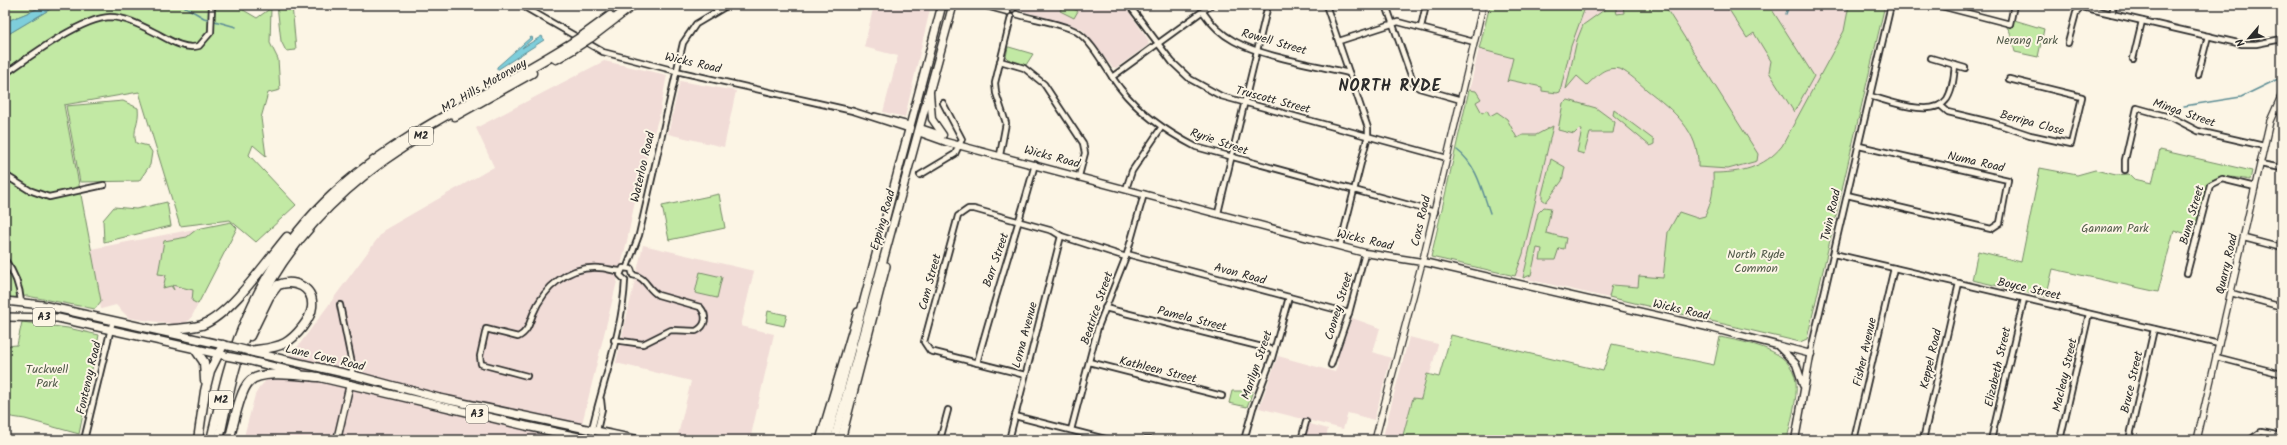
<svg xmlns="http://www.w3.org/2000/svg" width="2287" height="445" font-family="Kalam,sans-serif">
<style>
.built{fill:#f1dcd7}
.green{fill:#c2e9a4;stroke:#768a68}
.water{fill:#7ecedb;stroke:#5d8d95}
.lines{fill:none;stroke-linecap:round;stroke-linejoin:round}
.stream{stroke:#5d8d95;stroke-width:1.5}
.minor-casing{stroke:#2b2b2b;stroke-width:8}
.tertiary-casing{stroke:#2b2b2b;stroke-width:8}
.secondary-casing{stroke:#2b2b2b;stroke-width:9}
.primary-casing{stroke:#2b2b2b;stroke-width:10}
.trunk-casing{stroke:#2b2b2b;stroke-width:10}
.motorway-casing{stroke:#2b2b2b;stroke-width:11}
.minor{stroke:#fcf5e5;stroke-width:4.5}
.tertiary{stroke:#fcf5e5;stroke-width:5.5}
.secondary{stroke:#fcf5e5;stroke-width:6}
.primary{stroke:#fcf5e5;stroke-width:7}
.trunk{stroke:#fcf5e5;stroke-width:7}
.motorway{stroke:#fcf5e5;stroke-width:8}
.trunk-bridge-casing{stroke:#2b2b2b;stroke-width:10;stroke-linecap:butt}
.motorway-bridge-casing{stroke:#2b2b2b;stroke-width:11;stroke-linecap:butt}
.trunk-bridge{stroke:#fcf5e5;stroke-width:7}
.motorway-bridge{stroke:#fcf5e5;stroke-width:8}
.labels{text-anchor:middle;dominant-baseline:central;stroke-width:4;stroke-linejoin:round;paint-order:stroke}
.shield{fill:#fcf5e5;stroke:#6a6863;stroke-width:1}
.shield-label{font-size:11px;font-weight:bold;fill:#2b2b2b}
.park-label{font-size:12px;fill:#515a49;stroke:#fcf5e5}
.street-label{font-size:12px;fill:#2b2b2b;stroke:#fcf5e5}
.district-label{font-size:16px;font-weight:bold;letter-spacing:1px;fill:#2b2b2b;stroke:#fcf5e5}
</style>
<rect width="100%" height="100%" fill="#fcf5e5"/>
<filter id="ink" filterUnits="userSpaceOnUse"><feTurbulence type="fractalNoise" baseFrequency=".025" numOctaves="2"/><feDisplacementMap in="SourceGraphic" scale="8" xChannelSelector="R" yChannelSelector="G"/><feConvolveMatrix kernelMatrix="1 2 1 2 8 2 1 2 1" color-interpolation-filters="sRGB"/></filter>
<g filter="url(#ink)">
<g class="built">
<path d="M874,5H931L905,117L883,112L898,56L864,47Z"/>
<path d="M1020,5H1124L1149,41L1148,45L1116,68L1112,67L1083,30L1075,26L1022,11L1019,9Z"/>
<path d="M1489,5H1885L1807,339L1800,342L1431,257Z"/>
<path d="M604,61L667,75L659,116L638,186L627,241L578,440H243L255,395L259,388L299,345L384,230L494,167L476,128Z"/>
<path d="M680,81L736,91L724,147L668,134Z"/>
<path d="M231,222L237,228L190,320L181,325L129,318L116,305L101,309L91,249Z"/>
<path d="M643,245L754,271L741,326L774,334L750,440H693L678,435L691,381L616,363Z"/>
<path d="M1352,318L1380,328L1373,352L1391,358L1374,420L1348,413L1343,429L1259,408L1278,356L1335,372L1338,363L1337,358Z"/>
<path d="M1409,337L1438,344L1430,374H1427L1421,400L1413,398L1403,435L1407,436L1406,440H1382Z"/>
<path d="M1307,423L1328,429L1326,438L1332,440H1303Z"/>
</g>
<g class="green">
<path d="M5,5H42L37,9L5,22Z"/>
<path d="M57,5H240V8L257,18L271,8L270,43L278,59L280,90L268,93L261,118L266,156L253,145L249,155L296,205L256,242L230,220L180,226L139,92L64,105L101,301L95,309L27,296L5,298V36Z"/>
<path d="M277,5H292L296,50L286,51L281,41Z"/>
<path d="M1063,5L1078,11L1074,18L1060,11Z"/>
<path d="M1490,5H1586L1571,46L1560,92L1557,93L1542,91V87L1509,80L1507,82L1513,58L1479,49Z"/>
<path d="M1611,5L1615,6L1617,14L1624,13L1623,5H1664L1758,154L1757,161L1728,169L1698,167C1700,132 1673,110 1647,90C1639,83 1630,74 1620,69C1604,66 1598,75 1587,85L1577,76L1566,89L1577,40L1583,25Z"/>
<path d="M1726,5H1769L1814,76L1794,112L1769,72L1771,61L1754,33L1747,38Z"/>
<path d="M1849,5H1885L1807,339L1800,342L1609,297L1612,285L1638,287L1639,276L1663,278L1668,232L1679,212L1697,218L1705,216C1712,202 1714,189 1713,173C1740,173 1764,168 1782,146L1844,31Z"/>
<path d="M2011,19L2044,29L2038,57L2015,52L2010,32L2004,22L2010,24Z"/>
<path d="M1008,47H1009L1033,54L1026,65L1008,59L1006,57Z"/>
<path d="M1469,90L1476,91L1481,99L1476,102L1482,113L1487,110L1490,116L1497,112L1507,119L1517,138L1523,135H1536L1553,126L1523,254L1515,276L1431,257Z"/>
<path d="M1568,100L1596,108L1615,122L1613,133H1590L1584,154L1577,152L1582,130L1579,129L1574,134L1558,130L1563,103Z"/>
<path d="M123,101L138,108C140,122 132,129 136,143L148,146L152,152L150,165L139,181L80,182L66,106Z"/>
<path d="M1614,110L1654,140V144L1650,146L1613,115Z"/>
<path d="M2160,150L2252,171L2250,180C2237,178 2219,173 2208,183L2193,236L2174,230L2158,292L2053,269L2046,297L1972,280L1978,251L2021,262L2040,168L2077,175L2095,170L2116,175L2129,174L2134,179L2152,183Z"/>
<path d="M1551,159L1565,167L1562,181L1546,202L1542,199V194Z"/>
<path d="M719,194L725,228L669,240L662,206Z"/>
<path d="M167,202L171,226L104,242L103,220L114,207L136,209Z"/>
<path d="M1544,207L1551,208L1546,233L1566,238L1564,249L1559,248L1555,260H1540L1542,249L1537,248L1531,275L1523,278L1538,213Z"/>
<path d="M231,222L237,228L198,304L192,301L193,290L172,285L174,290L171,286L163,288L166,275L158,274L164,241L187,237L197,229Z"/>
<path d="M700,272L722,277L717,298L695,293Z"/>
<path d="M768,311L787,315L784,326L766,322Z"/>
<path d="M22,322L68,328L99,335L79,434L25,419L5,416V346L17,345Z"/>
<path d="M1451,335L1603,371L1612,344L1714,365L1720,337C1747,343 1792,348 1796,382C1798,398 1790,424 1787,440H1406L1407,436L1403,435L1413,398L1421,399L1427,374L1439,377Z"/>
<path d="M1232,391H1253L1247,407L1229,403Z"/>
</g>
<g class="water">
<path d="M42,5H57L5,36V22L37,9Z"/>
<path d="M542,36L544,40L497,70V67L531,37L533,38L522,48Z"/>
</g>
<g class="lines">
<g class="stream">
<path d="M182,5L204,18L236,27"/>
<path d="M1786,14L1789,5"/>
<path d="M2184,106L2241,97L2282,77"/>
<path d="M1457,150C1477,165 1482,190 1490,213"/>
</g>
<g class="minor-casing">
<g id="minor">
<path d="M521,5L603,52L676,71L853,111L909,129"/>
<path d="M982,5L1008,12"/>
<path d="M1129,5L1172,62L1190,79L1221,96L1447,158"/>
<path d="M1326,5L1368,128V135L1340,246"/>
<path d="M1386,5L1414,84L1419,88L1461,100"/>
<path d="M1937,5L2010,24L2014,5"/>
<path d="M1013,9L1014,5"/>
<path d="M1203,12C1211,24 1221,34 1234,41C1263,57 1316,65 1349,73"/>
<path d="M1016,14C1032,19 1065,24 1077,32C1094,43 1107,72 1120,88C1140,114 1167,132 1196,147L1435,212"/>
<path d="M2112,14L2114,5"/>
<path d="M1421,27L1426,5"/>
<path d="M1339,41L1398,22L1474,42"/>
<path d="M2068,43L2076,13L2082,7L2242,44H2256L2282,39"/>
<path d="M1931,58L1965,68"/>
<path d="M2133,59L2142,21"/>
<path d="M1000,61L1024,68L1044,84L1083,143L1085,153L1079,176"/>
<path d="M5,74C29,57 81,18 110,17C125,17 142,26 156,33C169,40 184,50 199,46L211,32L212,5"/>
<path d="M2198,75L2208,36"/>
<path d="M1112,77L1211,5"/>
<path d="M1870,96C1889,101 1933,119 1947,99C1953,89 1954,76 1955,65"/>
<path d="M1940,105L1948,112L1994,123L2030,135L2071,144L2082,97L2009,79"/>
<path d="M875,116L910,125"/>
<path d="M1000,155L1006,123L996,93L995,83L1011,17"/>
<path d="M2260,164L2282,168"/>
<path d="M2125,170V160L2137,108L2173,118L2198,131L2264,146"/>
<path d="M5,175L29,190L49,197L104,185"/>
<path d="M920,175L955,154L962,139L943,103"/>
<path d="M1126,189L1132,171L1161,128"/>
<path d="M1847,195L1991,229L2000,223L2008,180L1859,146"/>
<path d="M1218,213L1268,5"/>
<path d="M2244,238L2282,248"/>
<path d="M1127,254L1349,313"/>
<path d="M1834,254L2219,344"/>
<path d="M5,260C14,272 20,288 21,302"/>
<path d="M627,267L639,235L683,43L696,24L728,5"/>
<path d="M2187,273L2210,185L2222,179L2255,187"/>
<path d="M625,280L620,275L623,268L631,269L633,275"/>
<path d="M2231,293L2282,307"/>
<path d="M340,305L352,364V375"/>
<path d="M1105,308L1274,350"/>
<path d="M614,340L643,344L671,330L696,331C706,326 708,316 700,307L658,295C647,289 646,277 633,275"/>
<path d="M1811,350L1891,5"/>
<path d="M2216,357L2282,374"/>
<path d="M1089,362L1222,396"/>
<path d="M977,363C995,296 1017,231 1035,164"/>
<path d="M1331,365L1349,313L1365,253"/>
<path d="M1025,375L930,351L924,342L958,216L968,209H974L1053,231L1061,236L1126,257"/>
<path d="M527,376L481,364L480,356L486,329L518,337C528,332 529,324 533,314C544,287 568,266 599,268C606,268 613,271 620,271"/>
<path d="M1015,416L1109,440H1152"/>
<path d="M592,429C603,381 623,330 625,280"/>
<path d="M597,430L602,409L601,400"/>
<path d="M1071,430L1098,327L1127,254L1144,194"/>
<path d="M84,440L113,320"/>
<path d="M940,440L948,410"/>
<path d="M1009,440L1061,236"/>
<path d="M1244,440L1253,408L1272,358L1289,297"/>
<path d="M1301,440L1306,422"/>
<path d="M1854,440L1894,268"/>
<path d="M1923,440L1959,283"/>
<path d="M1991,440L2024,299"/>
<path d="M2060,440L2089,314"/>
<path d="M2129,440L2154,329"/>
<path d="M2250,440L2261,432L2282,436"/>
</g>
</g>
<g class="tertiary-casing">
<g id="tertiary">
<path d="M1375,440L1424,255L1483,5"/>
<path d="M2197,440L2270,121L2282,94"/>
</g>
</g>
<g class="secondary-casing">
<g id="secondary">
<path d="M930,93L932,119L943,135"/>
<path d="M920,128L941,135"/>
<path d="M918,132L946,142L1365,253L1428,263L1707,327L1811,354"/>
<path d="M1779,347L1796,364L1803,385"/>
<path d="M337,440L350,384"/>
<path d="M1795,440L1811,351"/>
</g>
</g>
<g class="primary-casing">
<g id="primary">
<path d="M820,440L858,312"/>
<path d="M827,440L942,5"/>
<path d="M834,440L953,5"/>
<path d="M841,440L886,266"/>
</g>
</g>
<g class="trunk-casing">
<g id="trunk">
<path d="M5,301L42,305L228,346"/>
<path d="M5,317L58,318L223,355"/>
<path d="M251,352L361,377L439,398L639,440"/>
<path d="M247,360L299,373"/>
<path d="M313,376L526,426L593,440"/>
</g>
</g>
<g class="motorway-casing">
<g id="motorway">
<path d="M584,35L610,16"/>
<path d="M590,38L633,5"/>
<path d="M556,59L573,49"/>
<path d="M455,116L532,73"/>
<path d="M159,330C173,329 188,329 202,325C231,314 266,262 287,237"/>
<path d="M195,349L204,362L205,380"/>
<path d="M249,351C261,349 274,349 285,343C296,337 311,319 312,307C314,287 294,279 278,285L269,297L250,336"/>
<path d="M198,440L205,391L210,371L223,345"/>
<path d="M211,440C220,403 227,365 242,329C306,167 431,130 567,46"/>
<path d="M219,440C228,398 236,354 254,314C290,233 354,175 429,131"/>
<path d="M229,440C234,425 239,392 249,382C261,369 301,376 318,377"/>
</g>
</g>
<use href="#minor" class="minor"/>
<use href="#tertiary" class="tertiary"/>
<use href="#secondary" class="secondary"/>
<use href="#primary" class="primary"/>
<use href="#trunk" class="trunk"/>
<use href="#motorway" class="motorway"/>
<g class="trunk-bridge-casing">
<g id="trunk-bridge">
<path d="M229,346L249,351"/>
<path d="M226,356L247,360"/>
</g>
</g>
<g class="motorway-bridge-casing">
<g id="motorway-bridge">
<path d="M567,46L584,35"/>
<path d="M573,49L590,38"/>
</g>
</g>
<use href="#trunk-bridge" class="trunk-bridge"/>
<use href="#motorway-bridge" class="motorway-bridge"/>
</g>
</g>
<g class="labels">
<g class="shield">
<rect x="409" y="127" width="24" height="18" rx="3"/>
<rect x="33" y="308" width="22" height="18" rx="3"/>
<rect x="209" y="391" width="24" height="18" rx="3"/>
<rect x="466" y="405" width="22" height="18" rx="3"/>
</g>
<g class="shield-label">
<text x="421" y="136">M2</text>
<text x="44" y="317">A3</text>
<text x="221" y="400">M2</text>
<text x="477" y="414">A3</text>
</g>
<g class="park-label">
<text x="2027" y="40">Nerang Park</text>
<text x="2115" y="228">Gannam Park</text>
<text x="1756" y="254">North Ryde<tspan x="1756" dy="14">Common</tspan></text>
<text x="47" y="369">Tuckwell<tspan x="47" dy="14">Park</tspan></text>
</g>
<g class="street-label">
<text transform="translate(1274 42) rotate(16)">Rowell Street</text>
<text transform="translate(693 63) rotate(13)">Wicks Road</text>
<text transform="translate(484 86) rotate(-30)">M2 Hills Motorway</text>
<text transform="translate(1273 100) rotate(15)">Truscott Street</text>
<text transform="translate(2184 113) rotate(19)">Minga Street</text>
<text transform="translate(2032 123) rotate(15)">Berripa Close</text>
<text transform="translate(1219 142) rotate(19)">Ryrie Street</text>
<text transform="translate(1052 157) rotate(15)">Wicks Road</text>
<text transform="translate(1976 162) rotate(13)">Numa Road</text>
<text transform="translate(643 167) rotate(-77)">Waterloo Road</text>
<text transform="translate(1831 215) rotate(-77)">Twin Road</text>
<text transform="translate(2192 215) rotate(-74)">Buna Street</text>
<text transform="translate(883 220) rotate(-74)">Epping Road</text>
<text transform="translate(1421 221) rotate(-77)">Coxs Road</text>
<text transform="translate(1365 240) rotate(13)">Wicks Road</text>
<text transform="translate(996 260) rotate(-71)">Barr Street</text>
<text transform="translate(2227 264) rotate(-77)">Quarry Road</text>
<text transform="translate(1240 274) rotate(15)">Avon Road</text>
<text transform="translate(930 282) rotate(-75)">Cam Street</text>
<text transform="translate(2029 289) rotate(13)">Boyce Street</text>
<text transform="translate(1339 306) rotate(-73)">Cooney Street</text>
<text transform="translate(1097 308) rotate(-71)">Beatrice Street</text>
<text transform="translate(1681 310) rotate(13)">Wicks Road</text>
<text transform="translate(1192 319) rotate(14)">Pamela Street</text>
<text transform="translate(1025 335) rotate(-75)">Lorna Avenue</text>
<text transform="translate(1865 352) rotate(-77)">Fisher Avenue</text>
<text transform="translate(325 358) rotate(13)">Lane Cove Road</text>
<text transform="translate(1931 359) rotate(-77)">Keppel Road</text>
<text transform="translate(1257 365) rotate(-71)">Marilyn Street</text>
<text transform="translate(1998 367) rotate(-77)">Elizabeth Street</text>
<text transform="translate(1158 370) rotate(14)">Kathleen Street</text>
<text transform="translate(2065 375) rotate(-77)">Macleay Street</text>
<text transform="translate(89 378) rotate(-77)">Fontenoy Road</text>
<text transform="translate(2132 382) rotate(-77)">Bruce Street</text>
</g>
<g class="district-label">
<text x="1390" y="86">NORTH RYDE</text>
</g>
</g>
<rect width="2287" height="445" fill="none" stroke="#fcf5e5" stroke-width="20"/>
<rect x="10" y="10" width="2267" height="425" fill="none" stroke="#2b2b2b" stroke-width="1.5" filter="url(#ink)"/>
<g transform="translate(2249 38) rotate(242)" stroke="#fcf5e5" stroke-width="3" paint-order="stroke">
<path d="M0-3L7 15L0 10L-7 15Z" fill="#2b2b2b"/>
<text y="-6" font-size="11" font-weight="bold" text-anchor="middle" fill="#2b2b2b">N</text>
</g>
</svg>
